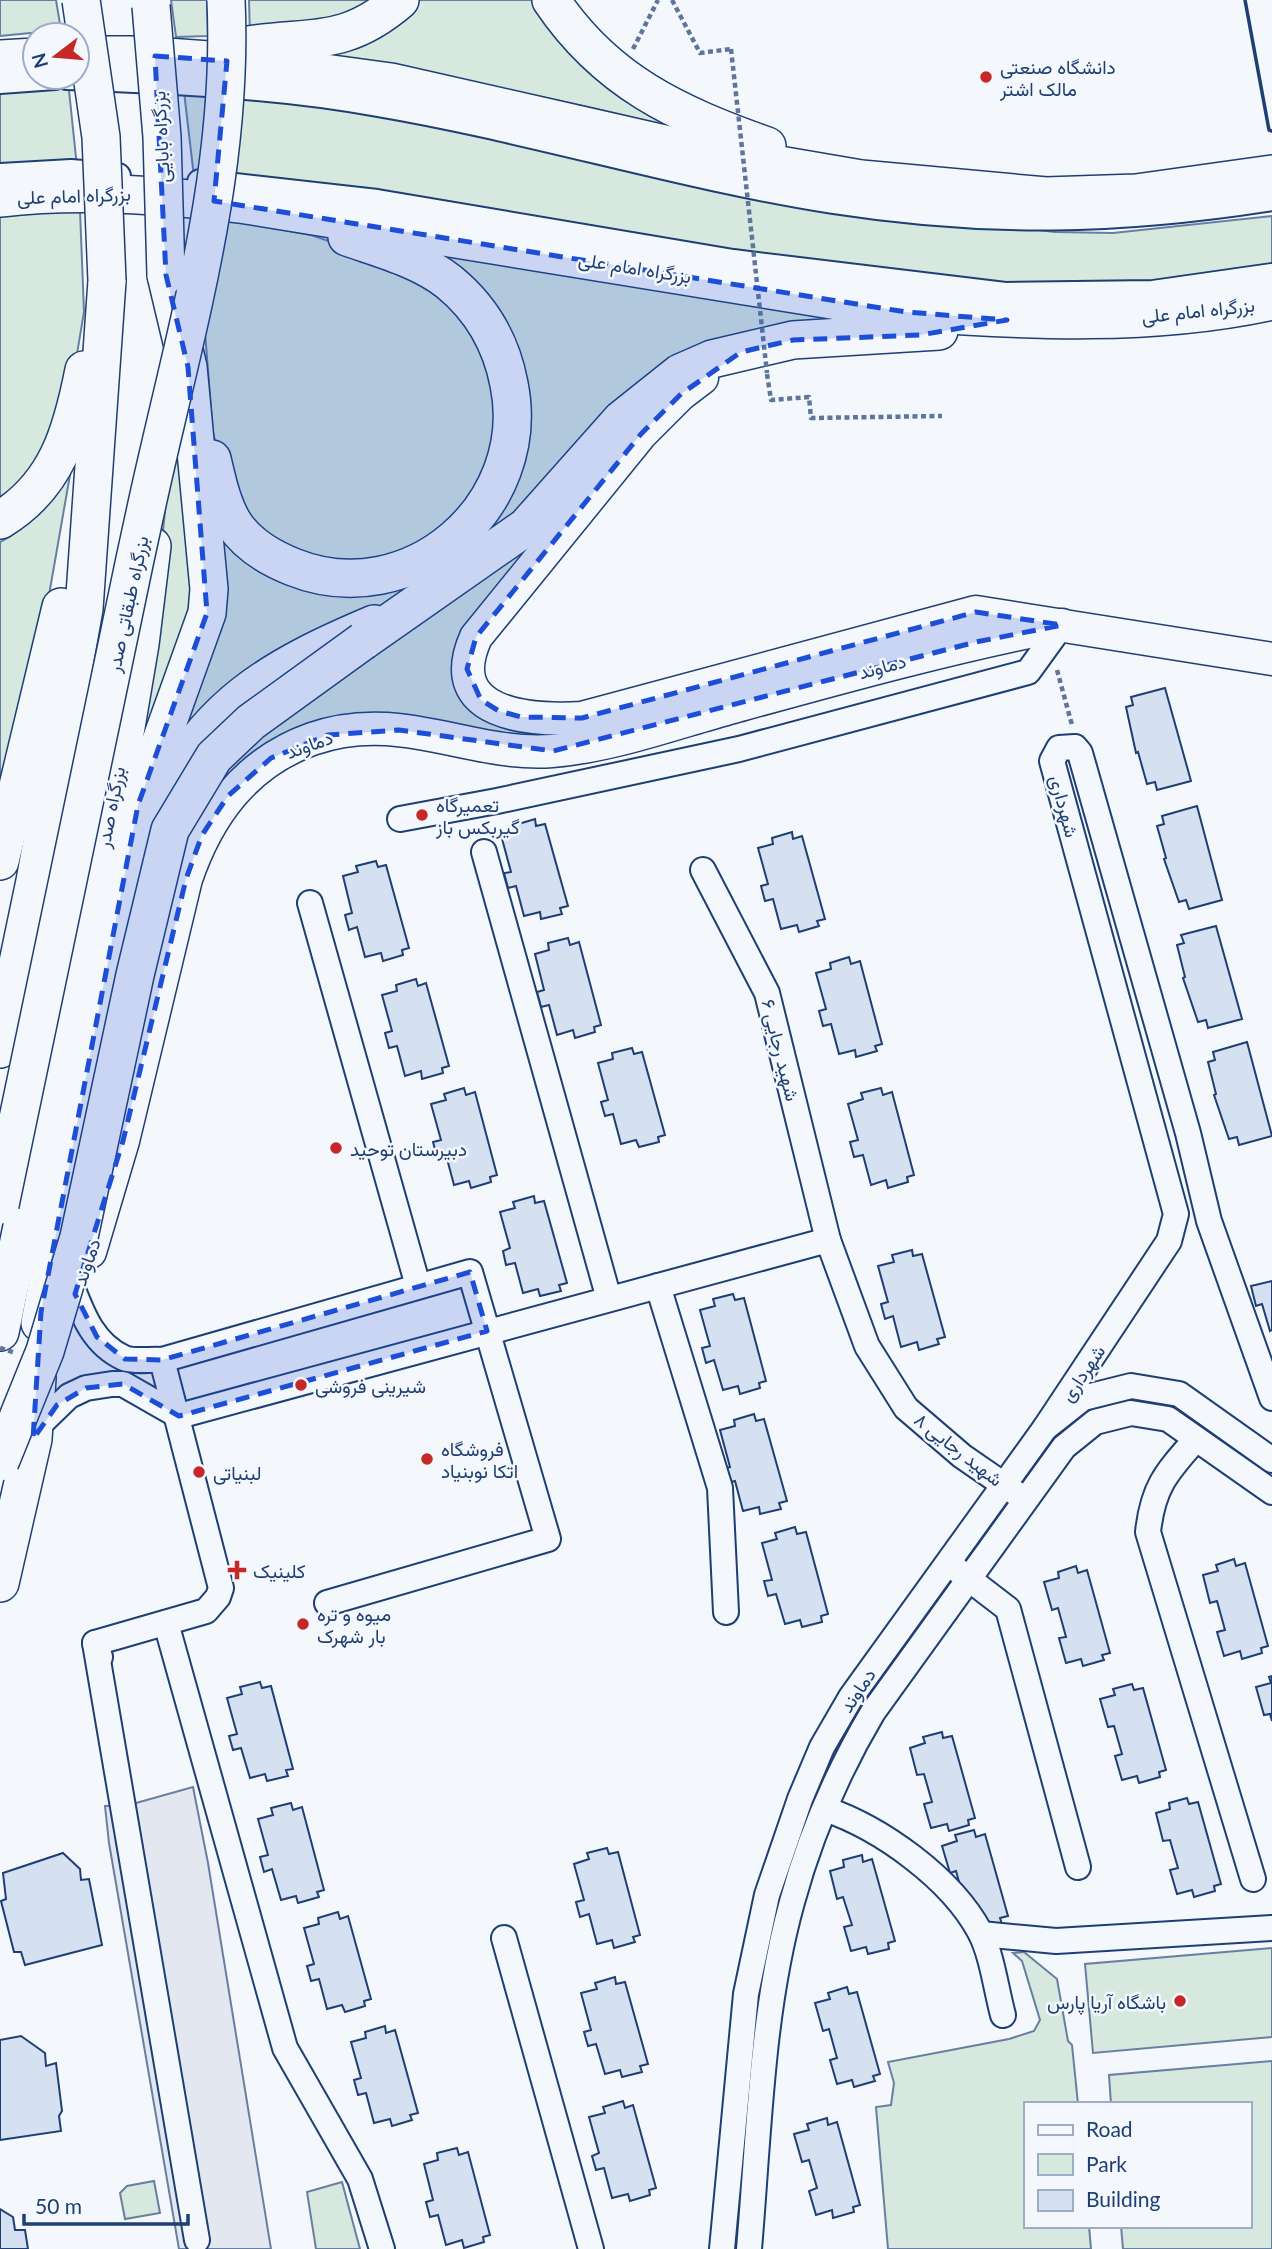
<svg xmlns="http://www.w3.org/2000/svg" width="1272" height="2249" font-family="Lato,Vazirmatn,sans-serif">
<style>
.green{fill:#d7e8df;stroke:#687fa3;stroke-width:2}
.parking{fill:#e3e8f0;stroke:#687fa3;stroke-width:2}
.building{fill:#d5e0f0;stroke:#1d3f73;stroke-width:2}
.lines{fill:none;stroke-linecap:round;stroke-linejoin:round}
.minor-casing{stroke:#1d3f73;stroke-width:28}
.major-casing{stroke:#1d3f73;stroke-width:35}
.highway-casing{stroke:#1d3f73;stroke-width:40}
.path{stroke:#5e769c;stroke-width:4.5;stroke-dasharray:5 3.5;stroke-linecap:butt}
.minor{stroke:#f4f7fb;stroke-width:24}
.major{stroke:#f4f7fb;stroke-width:32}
.highway{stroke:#f4f7fb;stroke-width:37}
.highway-bridge-casing{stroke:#1d3f73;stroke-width:40;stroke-linecap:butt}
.path-bridge{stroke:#5e769c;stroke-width:4.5;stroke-dasharray:5 3.5;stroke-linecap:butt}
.highway-bridge{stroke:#f4f7fb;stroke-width:37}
.wall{stroke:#1d3f73;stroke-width:3.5}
.marked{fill:#1d4ed8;fill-opacity:0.2;stroke:#1d4ed8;stroke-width:5;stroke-dasharray:14 9;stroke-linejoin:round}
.poi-dot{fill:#c62828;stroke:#f4f7fb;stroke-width:2.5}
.labels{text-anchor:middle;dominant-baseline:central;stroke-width:5;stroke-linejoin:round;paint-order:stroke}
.poi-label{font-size:19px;fill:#1d3f73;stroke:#f4f7fb;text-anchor:start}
.street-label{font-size:19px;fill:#1d3f73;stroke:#f4f7fb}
</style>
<rect width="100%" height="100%" fill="#f4f7fb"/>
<g class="green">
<path d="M0,0H56L61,30L0,36Z"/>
<path d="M171,0H207L208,36L176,37Z"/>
<path d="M249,0H387L381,6L250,36Z"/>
<path d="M414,0H538L700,135C567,98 431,75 295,51Z"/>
<path d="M68,81L77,167L0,171V87Z"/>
<path d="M183,83L208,87L201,177H194Z"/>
<path d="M238,91L977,223L1055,232L1113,233L1272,216V280L1000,289L230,180Z"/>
<path d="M80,210L84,312L77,354L38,471L0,498V216Z"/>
<path d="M223,219L311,235L393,263L479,326L504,413L489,482L427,548L325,568L251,527L221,465L213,432L203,308Z"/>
<path d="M415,250L922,326L742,336L547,485L463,561L150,791L209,644L202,435L268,566L435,565L522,400Z"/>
<path d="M184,396L202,592L127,802L153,629L171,452Z"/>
<path d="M629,421L461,640C446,663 451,687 470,706L590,736L291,738L170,874L210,778Z"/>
<path d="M74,452L38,658L0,813V542C39,523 54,488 74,452Z"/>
<path d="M1272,1948V2037L1093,2053L1085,1964Z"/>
<path d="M1024,1952L1057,1979L1068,2041L1072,2045L1078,2104H1025V2226H1089L1091,2249H888L876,2107L891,2105L894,2083L888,2062L1009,2039L1034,2031L1040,2020L1022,1961L1013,1953Z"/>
<path d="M1272,2061V2249H1123L1121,2226H1249V2104H1111L1109,2075Z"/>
<path d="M154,2181L160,2213L125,2219L120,2193L127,2186Z"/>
<path d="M342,2182L360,2249H316L307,2192Z"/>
</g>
<path class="parking" d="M193,1787L208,1863L271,2249H179L109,1843L105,1806L129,1805Z"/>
<g class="building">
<path d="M1165,688L1191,781L1157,790L1155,782L1147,784L1138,752L1136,753L1126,707L1133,705L1131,697Z"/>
<path d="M1197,806L1222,900L1189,909L1186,900L1179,902L1164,859L1166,858L1157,826L1164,824L1162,816Z"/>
<path d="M535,819L536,826L545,824L568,906L560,908L562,914L541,919L540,912L524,916L516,886L508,888L504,873L511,872L501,835L517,831L515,825Z"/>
<path d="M792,832L793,839L802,836L825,919L817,921L819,926L799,932L797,925L781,929L773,899L765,901L761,886L768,884L758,848L773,844L772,838Z"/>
<path d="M376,861L378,867L386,865L409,948L402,950L403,955L383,961L381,953L365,957L357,927L349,930L345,915L352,913L343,876L358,872L356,866Z"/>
<path d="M1216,926L1242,1019L1208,1028L1206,1020L1198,1022L1183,978L1185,977L1177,945L1184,943L1181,935Z"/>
<path d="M568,938L570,945L579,942L601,1025L594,1027L595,1032L575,1038L573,1030L557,1035L549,1005L541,1007L537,992L544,990L535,954L549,950L548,943Z"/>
<path d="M849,957L851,964L860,961L882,1044L875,1046L877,1051L856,1057L855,1050L839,1054L831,1024L823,1026L819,1011L826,1009L816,973L831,969L830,963Z"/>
<path d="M416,979L418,986L426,983L449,1066L442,1068L443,1073L422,1079L421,1071L405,1076L397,1046L389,1048L385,1033L392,1031L382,995L397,991L396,985Z"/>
<path d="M1247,1042L1272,1136L1239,1145L1237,1137L1229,1139L1214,1095L1216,1094L1208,1062L1215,1060L1213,1052Z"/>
<path d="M632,1048L634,1054L642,1052L665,1135L658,1137L659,1142L639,1147L636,1140L621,1144L613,1114L605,1116L601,1102L608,1100L598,1063L613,1059L612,1053Z"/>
<path d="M464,1088L466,1095L475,1092L497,1175L490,1177L491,1182L471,1188L469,1181L454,1185L446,1155L437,1157L433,1142L441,1140L431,1104L446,1100L444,1094Z"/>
<path d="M881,1088L883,1095L892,1092L914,1175L907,1177L908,1182L888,1188L886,1180L871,1185L863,1155L854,1157L850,1142L858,1140L848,1104L863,1099L861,1093Z"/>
<path d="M534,1196L535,1203L544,1201L567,1283L559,1285L561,1291L540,1296L538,1289L523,1293L515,1263L506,1265L503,1251L510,1248L500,1212L515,1208L513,1202Z"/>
<path d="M912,1250L913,1256L922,1254L945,1337L937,1339L939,1344L919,1350L917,1342L901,1347L893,1316L885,1319L881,1304L888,1302L878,1266L894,1262L892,1255Z"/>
<path d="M1272,1281V1330L1270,1331L1262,1304L1256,1306L1251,1286Z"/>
<path d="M733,1294L735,1300L744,1298L766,1381L759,1383L760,1388L740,1394L738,1386L723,1390L714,1360L706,1363L702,1348L710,1346L700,1310L715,1306L713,1299Z"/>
<path d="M754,1414L756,1421L764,1419L787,1501L779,1503L781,1509L760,1514L759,1507L743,1511L735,1481L727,1483L723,1469L730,1467L720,1430L735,1426L734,1420Z"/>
<path d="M795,1527L797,1534L806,1532L828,1614L821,1616L822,1622L802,1627L800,1620L785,1624L776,1594L768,1596L764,1581L772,1580L762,1543L777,1539L775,1533Z"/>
<path d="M1234,1559L1236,1566L1245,1563L1268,1646L1261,1648L1262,1653L1242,1659L1240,1651L1224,1656L1217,1632L1225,1630L1217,1601L1210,1603L1203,1575L1218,1571L1216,1565Z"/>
<path d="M1076,1566L1078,1573L1087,1570L1110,1653L1102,1655L1104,1660L1083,1666L1081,1659L1066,1663L1059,1638L1066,1637L1058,1608L1052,1610L1044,1582L1059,1578L1058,1572Z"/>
<path d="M1272,1676V1721L1270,1714L1264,1715L1256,1687L1271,1683L1269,1677Z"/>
<path d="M260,1682L262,1688L271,1686L293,1769L286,1770L288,1776L267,1781L265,1774L250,1778L241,1748L233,1750L229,1736L237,1734L227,1698L242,1694L240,1687Z"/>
<path d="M1132,1684L1134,1690L1143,1688L1166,1770L1159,1772L1160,1777L1139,1783L1137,1776L1122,1780L1115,1756L1122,1754L1114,1726L1108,1727L1100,1699L1115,1695L1113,1689Z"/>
<path d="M942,1732L943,1738L952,1736L975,1818L968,1820L969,1825L949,1831L947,1824L931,1828L924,1804L932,1802L924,1774L917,1775L910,1748L925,1743L923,1737Z"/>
<path d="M1187,1798L1189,1804L1198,1802L1221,1884L1214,1886L1215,1891L1194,1897L1192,1890L1177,1894L1170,1870L1178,1868L1170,1840L1163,1841L1156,1813L1170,1809L1169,1803Z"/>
<path d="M291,1803L293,1810L302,1807L324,1890L317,1892L319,1897L298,1903L296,1896L281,1900L272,1869L264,1872L260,1857L268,1855L258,1819L273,1815L271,1808Z"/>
<path d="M974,1830L976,1837L985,1834L1008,1916L1000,1918L1002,1924L964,1927V1900L956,1871L950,1873L942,1846L957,1841L955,1835Z"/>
<path d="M607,1848L609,1854L618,1852L640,1935L633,1937L635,1942L614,1948L612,1940L597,1944L589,1914L580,1917L576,1902L584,1900L574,1864L589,1859L587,1853Z"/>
<path d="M63,1853L80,1869L81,1880L89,1879L102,1945L25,1965L21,1952H14L1,1901L6,1899L3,1873Z"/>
<path d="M862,1855L863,1862L872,1859L895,1941L888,1943L889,1949L868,1954L866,1947L851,1951L844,1927L852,1925L843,1897L837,1899L830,1871L844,1867L843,1860Z"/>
<path d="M338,1912L340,1919L348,1916L371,1999L364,2001L365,2006L345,2012L342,2005L327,2009L319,1979L311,1981L307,1966L314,1964L304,1928L319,1924L318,1918Z"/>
<path d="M615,1977L616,1984L625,1982L648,2064L640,2066L642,2072L622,2077L620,2070L605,2074L596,2044L588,2046L584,2032L591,2030L581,1993L597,1989L595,1983Z"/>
<path d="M847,1987L849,1994L857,1992L880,2074L873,2076L875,2081L854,2087L852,2080L837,2084L830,2060L837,2058L829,2029L823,2031L815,2003L830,1999L828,1993Z"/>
<path d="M385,2026L386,2033L395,2030L418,2113L410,2115L412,2120L392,2126L390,2119L374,2123L366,2093L358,2095L354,2080L361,2078L351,2042L366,2038L365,2032Z"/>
<path d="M21,2036L45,2053L46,2066L56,2063L62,2111L59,2116L61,2131L0,2140V2040Z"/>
<path d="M623,2101L625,2108L633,2105L656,2188L649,2190L650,2195L630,2201L628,2194L612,2198L604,2168L596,2170L592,2156L599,2153L589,2117L605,2113L603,2107Z"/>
<path d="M827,2118L828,2125L837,2122L860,2205L853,2207L854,2212L833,2218L832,2210L816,2215L809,2191L817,2188L809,2160L802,2162L794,2134L809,2130L807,2124Z"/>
<path d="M457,2148L459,2155L468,2152L490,2235L483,2237L484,2242L464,2248L462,2240L446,2245L438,2215L430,2217L426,2202L433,2200L424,2164L438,2160L437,2153Z"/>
<path d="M0,2209L13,2217L15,2230H25L28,2249H0Z"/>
</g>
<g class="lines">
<g class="minor-casing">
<g id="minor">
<path d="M67,77C171,82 275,85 378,104C531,130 680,177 833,201C987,225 1119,222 1272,198"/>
<path d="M0,81L55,77"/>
<path d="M0,176L71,172L118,176"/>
<path d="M200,182L377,202L733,262L1005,295L1153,293L1272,276"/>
<path d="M400,819L497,801L739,749L1028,672L1062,625"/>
<path d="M484,852L609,1299"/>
<path d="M703,870L767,993L828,1240L867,1346L906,1408L962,1456L1017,1494"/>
<path d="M310,903L418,1286"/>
<path d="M67,1274C80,1306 89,1342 124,1358C133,1362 151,1359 162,1360L470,1272L548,1539L327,1603"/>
<path d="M658,1286L720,1488L726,1612"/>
<path d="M37,1427L69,1396L86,1388L112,1384H123L179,1416L828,1240"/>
<path d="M1045,1428L1169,1241L1176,1214L1052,761L1059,748L1075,747L1080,753L1188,1133L1209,1221L1272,1398"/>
<path d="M1196,1439C1167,1472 1153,1486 1148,1532L1253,1879"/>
<path d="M956,1569L1008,1609L1078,1867"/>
<path d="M166,1623L285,2048L360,2179L382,2249"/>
<path d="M95,1643L197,2240"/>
<path d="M100,1657L95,1643L206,1611L218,1597L221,1588L162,1360"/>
<path d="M825,1809C881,1828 951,1878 980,1932C992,1955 996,1989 1003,2015"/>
<path d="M981,1934L1056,1941L1272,1928"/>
<path d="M504,1938L591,2249"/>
<path d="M722,2249L746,1994L767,1895L800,1799L822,1747L851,1697L1045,1428L1083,1398L1131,1386L1179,1394L1272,1460"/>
<path d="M749,2249C759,2134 761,2013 792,1902C810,1836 838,1771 873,1712L1064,1447L1095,1422L1131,1413L1168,1419L1272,1492"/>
</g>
</g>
<g class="major-casing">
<g id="major">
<path d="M702,378L681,394L641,434L476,637C441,715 529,721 582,718L976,612L1272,659"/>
<path d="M90,1252L123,1141L186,879C208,815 245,763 312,739C400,708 470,757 552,751C613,746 674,723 733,707C842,677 950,647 1062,625"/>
</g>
</g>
<g class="highway-casing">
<g id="highway">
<path d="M551,0C606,82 677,114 767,146"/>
<path d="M248,45C312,35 344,48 400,0"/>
<path d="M77,55H139L251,63L391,82L691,150L861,179L1046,196L1136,193L1272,174"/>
<path d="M0,59L35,57"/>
<path d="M0,198C81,189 159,195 240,204L906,312C1027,321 1153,327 1272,301"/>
<path d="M212,459C217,480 222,505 234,524C248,545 270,558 293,567C410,614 534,506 509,384C501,342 482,309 449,282C420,259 381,249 347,237"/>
<path d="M0,520C57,486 72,431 84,370"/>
<path d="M363,641L526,527L621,420L680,373L712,359L793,340L939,331"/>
<path d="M155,813C201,707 272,667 374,624"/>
<path d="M0,861L61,607"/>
<path d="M0,1049L35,881L84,609L107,281"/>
<path d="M40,1323L138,805L207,613L209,589L188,367L166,275"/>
<path d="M0,1332L125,733L140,644L152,546"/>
<path d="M0,1583L33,1439L37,1378"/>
</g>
</g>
<g class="path">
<path d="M672,0L700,53L731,49"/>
<path d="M633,49L658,0"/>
<path d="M767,374L771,400L809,397L811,418L942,416"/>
<path d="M1057,670L1072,725"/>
</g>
<use href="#minor" class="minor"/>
<use href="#major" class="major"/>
<use href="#highway" class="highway"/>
<g class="highway-bridge-casing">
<g id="highway-bridge">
<path d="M81,0L101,137L107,281"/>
<path d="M151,6L162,137L166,275"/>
<path d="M0,1205C50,971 96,737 147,504C184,335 234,175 226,0"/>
<path d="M0,1462L45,1351L79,1237L135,975L170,830L214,757L251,722L363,641"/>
</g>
</g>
<g class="path-bridge">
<path d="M731,49L767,373"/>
<path d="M0,1348L16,1353"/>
</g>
<use href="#highway-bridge" class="highway-bridge"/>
<path class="wall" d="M1245,0L1269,130L1272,131"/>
</g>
<path class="marked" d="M155,56L227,61L214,201L906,312L1007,320L920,335L793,340L741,352L681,394L641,434L476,637L467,669L481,700L499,711L521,717L582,718L976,612L1062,625L976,642L553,751L399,730L328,735L271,758L228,796L202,835L186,879L123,1141L75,1294L97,1337L125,1359L162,1360L470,1272L487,1331L179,1416L123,1384L86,1388L57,1405L33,1439L41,1312L138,805L207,613L188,367L166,275Z"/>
<g class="poi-dot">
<circle cx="986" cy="77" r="7"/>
<circle cx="422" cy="815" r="7"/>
<circle cx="336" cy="1148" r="7"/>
<circle cx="301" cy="1385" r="7"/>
<circle cx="427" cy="1459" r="7"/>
<circle cx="199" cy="1472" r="7"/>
<path d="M233.5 1559.5h7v7h7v7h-7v7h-7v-7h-7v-7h7z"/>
<circle cx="303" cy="1624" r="7"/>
<circle cx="1180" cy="2001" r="7"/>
</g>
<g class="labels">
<g class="poi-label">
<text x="1000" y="66">دانشگاه صنعتی<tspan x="1000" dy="22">مالک اشتر</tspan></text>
<text x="436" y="804">تعمیرگاه<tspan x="436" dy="22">گیربکس باز</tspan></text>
<text x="350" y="1148">دبیرستان توحید</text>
<text x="315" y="1385">شیرینی فروشی</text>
<text x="441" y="1448">فروشگاه<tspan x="441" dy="22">اتکا نوبنیاد</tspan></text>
<text x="213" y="1472">لبنیاتی</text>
<text x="253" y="1570">کلینیک</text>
<text x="317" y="1613">میوه و تره<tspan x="317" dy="22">بار شهرک</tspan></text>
<text x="1166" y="2001" text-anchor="end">باشگاه آریا پارس</text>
</g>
<g class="street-label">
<text transform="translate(160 137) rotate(-93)">بزرگراه بابایی</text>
<text transform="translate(74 195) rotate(-2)">بزرگراه امام علی</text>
<text transform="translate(635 267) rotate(9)">بزرگراه امام علی</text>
<text transform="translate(1198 310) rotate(-6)">بزرگراه امام علی</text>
<text transform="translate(127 604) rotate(-78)">بزرگراه طبقاتی صدر</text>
<text transform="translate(882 666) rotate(-15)">دماوند</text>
<text transform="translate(309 744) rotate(-20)">دماوند</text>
<text transform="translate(1065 806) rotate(75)">شهرداری</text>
<text transform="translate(110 807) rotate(-79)">بزرگراه صدر</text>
<text transform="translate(781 1050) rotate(76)">شهید رجایی ۶</text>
<text transform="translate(86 1262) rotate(-71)">دماوند</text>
<text transform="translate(1082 1373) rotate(-56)">شهرداری</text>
<text transform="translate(959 1449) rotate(38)">شهید رجایی ۸</text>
<text transform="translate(857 1690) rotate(-56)">دماوند</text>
</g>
</g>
<rect x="1024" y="2102" width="228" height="126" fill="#f4f7fb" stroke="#9eadc5" stroke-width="2"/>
<rect x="1038" y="2125" width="35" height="10" fill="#f4f7fb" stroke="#9eadc5" stroke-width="2"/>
<text x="1086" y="2137" font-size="21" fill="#1d3f73">Road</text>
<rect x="1038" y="2154" width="35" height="21" fill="#d7e8df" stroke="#9eadc5" stroke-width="2"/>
<text x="1086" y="2172" font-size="21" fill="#1d3f73">Park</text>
<rect x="1038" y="2190" width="35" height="21" fill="#d5e0f0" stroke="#9eadc5" stroke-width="2"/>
<text x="1086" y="2207" font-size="21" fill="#1d3f73">Building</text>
<g transform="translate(56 56) rotate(254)"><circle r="33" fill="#f4f7fb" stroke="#9eadc5" stroke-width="2"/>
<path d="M0-5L12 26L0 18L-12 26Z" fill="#c62828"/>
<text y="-10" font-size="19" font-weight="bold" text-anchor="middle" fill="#1d3f73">N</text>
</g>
<path d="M24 2214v10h164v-10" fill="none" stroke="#1d3f73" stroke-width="3.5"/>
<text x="35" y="2214" font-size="21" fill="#1d3f73" stroke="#f4f7fb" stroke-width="5" paint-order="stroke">50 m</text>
</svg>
